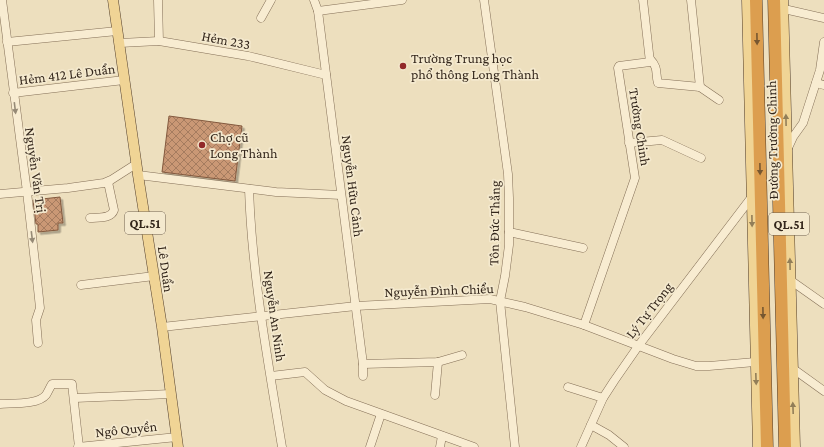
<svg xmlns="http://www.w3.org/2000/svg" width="824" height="447" font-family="'Crimson Pro',serif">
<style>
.building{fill:url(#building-cross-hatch);stroke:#83593e;filter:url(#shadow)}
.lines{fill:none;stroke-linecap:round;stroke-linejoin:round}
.minor-casing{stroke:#846f57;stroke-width:9}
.major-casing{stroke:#523e2c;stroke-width:11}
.highway-casing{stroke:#523e2c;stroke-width:13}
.minor{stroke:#f8ecd1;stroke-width:8}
.major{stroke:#f0d495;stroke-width:10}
.highway{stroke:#dc9e4f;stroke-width:12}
.oneway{fill:#775730}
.oneway2{fill:#968a76}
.oneway3{fill:#927e58}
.poi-dot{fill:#92292a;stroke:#f4e9ce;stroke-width:1.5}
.labels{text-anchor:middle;stroke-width:3.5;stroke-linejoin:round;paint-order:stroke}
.shield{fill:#f4e9ce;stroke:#6e6151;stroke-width:1}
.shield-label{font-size:13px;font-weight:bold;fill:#34271c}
.street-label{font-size:14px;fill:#34271c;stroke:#f4e9ce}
.poi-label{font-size:14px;fill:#34271c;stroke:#f4e9ce;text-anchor:start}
</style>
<defs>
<pattern id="building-cross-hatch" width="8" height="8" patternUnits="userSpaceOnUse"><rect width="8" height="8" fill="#ca9875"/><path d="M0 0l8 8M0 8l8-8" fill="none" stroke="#a57c5f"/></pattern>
<filter id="shadow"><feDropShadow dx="2.5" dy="2.5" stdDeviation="0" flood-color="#0004"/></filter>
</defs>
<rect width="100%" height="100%" fill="#eddfbe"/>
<g class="building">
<polygon points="169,116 242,126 235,181 162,172"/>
<polygon points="60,197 63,223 58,223 58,230 38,232 38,224 36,224 33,200"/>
</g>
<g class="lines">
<g class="minor-casing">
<g id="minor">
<polyline points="2,0 27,192 38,289 40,308 36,320 38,343"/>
<polyline points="158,0 159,41"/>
<polyline points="314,0 318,11 363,364 363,376"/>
<polyline points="484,0 508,174 509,198 509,245 505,276 500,301 515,447"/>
<polyline points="691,0 700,87"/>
<polyline points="784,9 824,18"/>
<polyline points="318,11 402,0"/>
<polyline points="261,18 271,0"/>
<polyline points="7,42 117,31"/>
<polyline points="120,43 159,41 248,56 326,75"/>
<path d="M650 59C659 68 655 73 658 83L700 87 719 100"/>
<polyline points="816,83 824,85"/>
<polyline points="13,93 124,80"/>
<polyline points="629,143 662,140 701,158"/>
<polyline points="787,150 793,137 803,123 820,70 824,42"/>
<polyline points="138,175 276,192 341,195"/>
<path d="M249 189C252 276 268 361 282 447"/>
<polyline points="0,194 68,188 104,183 111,180 136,164"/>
<path d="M90 218C99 217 111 219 114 210L108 182"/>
<polyline points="509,232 583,248"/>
<polyline points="790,280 824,304"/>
<polyline points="81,285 154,276"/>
<polyline points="584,325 635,178 618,68 619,66 650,62 643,0"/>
<polyline points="162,327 356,306 490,299 525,307 584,325 673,359 696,366 709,366 755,362"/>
<polyline points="363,364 438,362 462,355"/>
<polyline points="792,368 824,391"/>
<polyline points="271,376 305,372 325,390 346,401 474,447"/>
<polyline points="568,387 603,398"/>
<polyline points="435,395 438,362"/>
<polyline points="75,398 171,394"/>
<path d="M0 404C12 403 38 405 46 395 48 392 50 387 52 384H72L79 447"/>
<polyline points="591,425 609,435 624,447"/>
<polyline points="78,447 177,437"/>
<polyline points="370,447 381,414"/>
<polyline points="440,447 442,436"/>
<polyline points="581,447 603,398 614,381 639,345 751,198"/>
</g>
</g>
<g class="major-casing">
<g id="major">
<polyline points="113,0 138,175 162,327 178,447"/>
<polyline points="747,0 758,447"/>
<polyline points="783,0 795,447"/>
</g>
</g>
<g class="highway-casing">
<g id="highway">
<polyline points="756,0 767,447"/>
<polyline points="774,0 785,447"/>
</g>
</g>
<use href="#minor" class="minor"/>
<use href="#major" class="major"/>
<use href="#highway" class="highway"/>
</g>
<defs><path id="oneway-solid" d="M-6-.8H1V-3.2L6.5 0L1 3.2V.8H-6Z"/></defs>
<g class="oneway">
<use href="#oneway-solid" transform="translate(757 39) rotate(89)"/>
<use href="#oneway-solid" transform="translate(760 169) rotate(89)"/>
<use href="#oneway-solid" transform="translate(763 313) rotate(89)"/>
</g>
<g class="oneway2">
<use href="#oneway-solid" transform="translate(15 108) rotate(83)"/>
<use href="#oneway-solid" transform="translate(32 237) rotate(83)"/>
</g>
<g class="oneway3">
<use href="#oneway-solid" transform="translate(786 120) rotate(-91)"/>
<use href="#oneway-solid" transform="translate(752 221) rotate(89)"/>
<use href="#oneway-solid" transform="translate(790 264) rotate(-91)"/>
<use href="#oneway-solid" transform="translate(756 379) rotate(88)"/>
<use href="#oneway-solid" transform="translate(793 408) rotate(-92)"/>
</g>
<g class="poi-dot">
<circle cx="403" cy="66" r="4"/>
<circle cx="202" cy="145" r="4"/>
</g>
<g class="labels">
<g class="shield">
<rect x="125" y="212" width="40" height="22" rx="3"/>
<rect x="769" y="213" width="40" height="22" rx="3"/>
</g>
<g class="shield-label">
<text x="145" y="228">QL.51</text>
<text x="789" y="229">QL.51</text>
</g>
<g class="street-label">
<text transform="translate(226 40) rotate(11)" y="5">Hẻm 233</text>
<text transform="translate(67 74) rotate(-7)" y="5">Hẻm 412 Lê Duẩn</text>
<text transform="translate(640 127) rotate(81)" y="5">Trường Chinh</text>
<text transform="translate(772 140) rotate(-91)" y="5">Đường Trường Chinh</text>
<text transform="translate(36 170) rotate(82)" y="5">Nguyễn Văn Trị</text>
<text transform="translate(353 186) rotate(83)" y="5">Nguyễn Hữu Cảnh</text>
<text transform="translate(494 223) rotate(-89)" y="5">Tôn Đức Thắng</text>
<text transform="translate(166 269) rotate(82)" y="5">Lê Duẩn</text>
<text transform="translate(439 290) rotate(-2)" y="5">Nguyễn Đình Chiểu</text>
<text transform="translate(649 310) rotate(-52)" y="5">Lý Tự Trọng</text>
<text transform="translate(275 316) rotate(82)" y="5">Nguyễn An Ninh</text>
<text transform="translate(126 429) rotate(-6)" y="5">Ngô Quyền</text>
</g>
<g class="poi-label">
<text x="411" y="63">Trường Trung học<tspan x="411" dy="16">phổ thông Long Thành</tspan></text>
<text x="210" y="142">Chợ cũ<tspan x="210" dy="16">Long Thành</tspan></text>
</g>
</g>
</svg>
